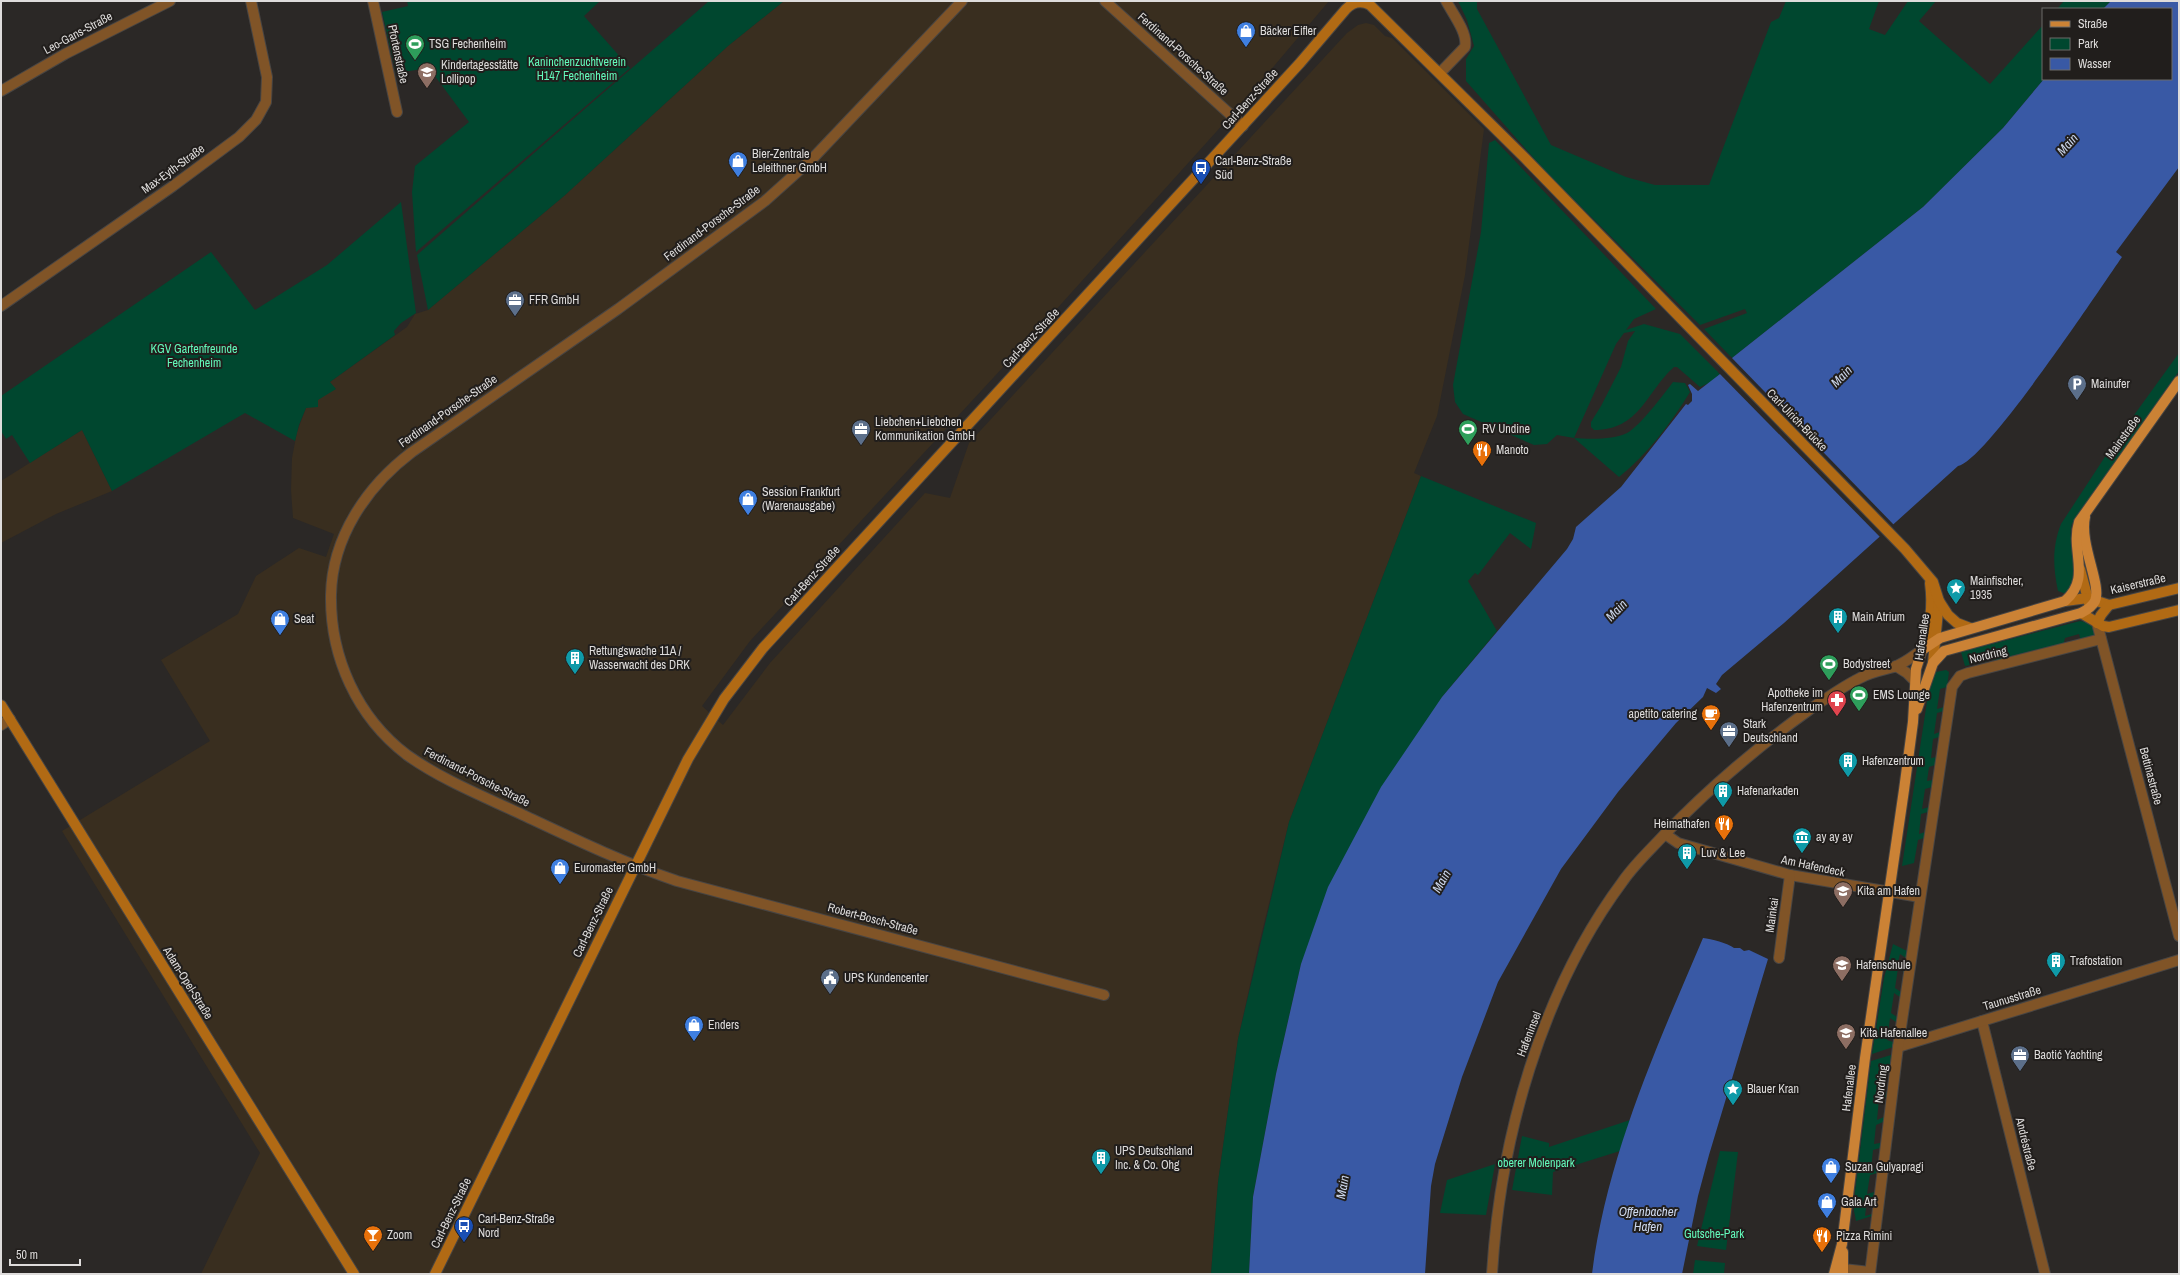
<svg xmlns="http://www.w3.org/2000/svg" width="2180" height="1275" font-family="'Archivo Narrow',sans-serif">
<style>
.industrial{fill:#392e1f}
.green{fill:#00472f}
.water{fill:#3959a5}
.pier{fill:#2b2826}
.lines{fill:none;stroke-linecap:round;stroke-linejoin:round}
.minor-casing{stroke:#484543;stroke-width:12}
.tertiary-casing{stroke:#484543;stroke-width:12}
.secondary-casing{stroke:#484543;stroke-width:12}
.primary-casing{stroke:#484543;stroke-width:12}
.minor{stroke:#805427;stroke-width:10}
.tertiary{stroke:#805427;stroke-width:10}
.secondary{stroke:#b16a14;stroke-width:10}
.primary{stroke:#cb8235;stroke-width:10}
.labels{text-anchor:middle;stroke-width:4;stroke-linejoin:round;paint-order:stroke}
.poi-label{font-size:12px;fill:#dedcdb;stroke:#211e1c;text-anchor:start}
.street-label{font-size:12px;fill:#dedcdb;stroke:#211e1c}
.park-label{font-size:12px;fill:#63fabb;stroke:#211e1c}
.water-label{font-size:13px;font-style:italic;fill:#ccd7ec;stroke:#211e1c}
</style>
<rect width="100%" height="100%" fill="#2b2826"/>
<g class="industrial">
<polygon points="784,1 1329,1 1253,91 1053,313 750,641 702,706 723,725 770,663 925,493 950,498 969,443 1347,33 1358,25 1366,23 1374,25 1385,36 1392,38 1484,129 1465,275 1437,416 1414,473 1421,476 1289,822 1259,944 1238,1039 1218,1182 1211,1274 201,1274 260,1153 62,831 210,741 161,660 238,614 256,576 299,548 326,557 334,534 293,518 291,490 292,458 297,432 306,408 318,400 330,382 407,327 415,314 428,310 564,196 728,46"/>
<polygon points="82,430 112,491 56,514 1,543 1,481"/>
</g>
<g class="green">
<polygon points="407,1 600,1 584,16 630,68 416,252 412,192 415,166 469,122 429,68 396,73 382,12 408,6"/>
<polygon points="709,1 784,1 728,46 564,196 428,310 417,255"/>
<polygon points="1458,1 1477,1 1477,9 1551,145 1626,177 1655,185 1709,185 1771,22 1779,18 1786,1 1879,1 1869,29 1885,35 1908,1 1936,1 1919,21 1990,84 2043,25 2044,79 2003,128 1923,207 1732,358 1704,329 1747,313 1745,309 1700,325 1545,171 1466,81 1466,59 1474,46 1467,20"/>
<polygon points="2064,1 2111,1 2103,9 2057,9"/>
<path d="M1495 140 1656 309 1634 319 1626 330 1644 324 1680 334 1720 374 1711 382 1700 387 1677 367H1674C1646 392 1640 430 1594 430L1591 427V422L1601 406 1621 367 1628 341 1635 331 1624 333 1616 344 1574 438C1588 439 1614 440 1627 433 1640 426 1663 395 1673 382L1685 383 1690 392C1671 423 1647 455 1619 477L1574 438 1557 435 1547 444 1534 445 1463 414 1455 402 1453 385 1481 232 1489 143Z"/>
<polygon points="401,202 416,313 401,323 394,331 395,335 330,382 336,389 318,400 318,407 306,408 299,425 295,441 245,413 112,491 82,430 30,463 12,435 6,439 1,431 1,396 211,252 255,310 327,265"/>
<path d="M2179 353V371L2072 524C2066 545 2084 580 2066 594L2058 591C2053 567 2052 547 2061 524L2116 440Z"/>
<polygon points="1421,476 1536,523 1531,549 1510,533 1478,575 1475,573 1468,581 1497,631 1442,697 1301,964 1276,1074 1253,1197 1249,1274 1211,1274 1218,1182 1238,1039 1289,822"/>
<path d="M2080 621C2091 623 2094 627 2098 637L2081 641 2079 634 2065 638 2063 646 2056 648 2055 645 2011 656 2012 659 1997 663 1996 659 1965 666 1961 652Z"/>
<polygon points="1946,670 1949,672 1947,687 1940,689 1937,709 1944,707 1944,711 1937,713 1934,734 1940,732 1939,737 1933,739 1931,758 1937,757 1935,765 1929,767 1927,781 1933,780 1932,787 1925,789 1922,809 1929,807 1928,812 1921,814 1919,834 1925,832 1924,838 1918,840 1914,863 1902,866 1928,695 1936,672"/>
<polygon points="1893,944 1907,951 1906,958 1900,954 1898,962 1905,966 1904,972 1898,968 1895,988 1901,992 1900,997 1894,993 1891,1013 1897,1017 1896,1022 1890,1018 1887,1040 1893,1042 1893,1047 1872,1054 1884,978"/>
<polygon points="1891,1055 1889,1072 1882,1075 1880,1094 1887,1092 1886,1097 1879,1099 1877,1120 1884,1117 1883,1122 1876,1125 1874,1144 1880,1143 1880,1148 1873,1150 1871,1170 1877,1167 1877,1173 1870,1175 1867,1194 1874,1192 1873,1198 1867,1200 1865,1216 1872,1214 1872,1216 1856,1221 1854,1211 1854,1200 1871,1061"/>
<polygon points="1630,1120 1620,1151 1553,1172 1552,1195 1512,1190 1522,1136 1549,1143 1549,1147"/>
<polygon points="1720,1151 1738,1152 1726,1250 1697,1246"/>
<polygon points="1495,1164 1486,1215 1440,1213 1447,1180"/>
<polygon points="1695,1260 1725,1263 1724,1274 1693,1274"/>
</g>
<g class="water">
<path d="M2111 1H2179V167L2116 252 2122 257C2099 290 1986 461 1958 466L1784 623 1722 675 1716 684 1721 689 1716 693 1707 688 1703 697 1676 723 1618 792 1561 869 1498 982 1462 1077 1435 1164 1431 1186 1425 1274H1249L1253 1197 1276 1074 1301 964 1328 887 1381 787 1442 697 1567 549 1573 539 1576 527 1621 487 1686 404 1688 405 1692 401V394L1688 385 1690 384 1698 391 1720 374 1732 358 1923 207 2003 128 2044 79H2171V9H2103Z"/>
<path d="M1703 938C1711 939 1728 943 1734 948H1740L1744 951 1749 950 1768 959 1709 1155 1698 1196 1682 1274H1592C1607 1156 1657 1046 1703 938Z"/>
</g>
<polygon class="pier" points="1730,356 1895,526 1881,538 1718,372"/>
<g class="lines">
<g class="minor-casing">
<g id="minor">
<polyline points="373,1 397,112"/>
<path d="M962 1 814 157 765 201 618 309 412 452C367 486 332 537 331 595 330 657 357 717 407 755 442 780 485 797 523 815 574 839 624 863 677 881L1104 995"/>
<polyline points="1105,1 1243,126"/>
<polyline points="1,91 65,54 170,1"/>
<polyline points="1,306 173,186 239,137 256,120 266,102 267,77 251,1"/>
<polyline points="2097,623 2179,936"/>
<polyline points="1896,666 1907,673 1914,680"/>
<polyline points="1,725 10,719"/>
<polyline points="1665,834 1678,843 1790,875 1920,897"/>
<polyline points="1779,958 1790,875"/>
<polyline points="1982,1021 2045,1274"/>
<polyline points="1898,1047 2179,960"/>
<polyline points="1843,1269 1870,1272"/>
<path d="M1492 1274C1500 1139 1541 991 1623 881 1634 865 1649 851 1663 836 1708 789 1756 748 1809 710 1825 699 1842 687 1860 678 1871 672 1883 670 1894 667 1905 663 1913 656 1922 650"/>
<polyline points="1870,1274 1898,1047 1952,687 1960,676 1968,673 2101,639"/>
</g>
</g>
<g class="tertiary-casing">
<path id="tertiary" d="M1440 73 1465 47C1468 33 1453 14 1446 1"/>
</g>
<g class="secondary-casing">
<g id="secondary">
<polyline points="2080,569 2089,603"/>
<polyline points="2065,601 2088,598 2109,605 2179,588"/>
<polyline points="2081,613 2103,626 2109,627 2179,610"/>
<polyline points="2097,623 2101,615 2109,605"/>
<path d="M1922 650C1930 629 1933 605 1930 583"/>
<polyline points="1933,663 1939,601"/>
<polyline points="1,705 354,1274"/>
<path d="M435 1274 688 759 724 699 763 648 1300 63 1346 9C1353 2 1361 0 1370 5L1525 158 1905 549 1933 582 1939 601 1948 615 1957 623 1970 628"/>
</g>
</g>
<g class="primary-casing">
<g id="primary">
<path d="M1917 709 1933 663 1944 651 2081 613C2087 610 2092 607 2095 601 2102 585 2079 544 2085 517"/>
<path d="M1834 1274 1842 1244 1865 1058 1904 790 1913 722 1916 669 1922 650 1940 638 2065 601C2092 578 2070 551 2079 522L2179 381"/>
<polyline points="1843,1274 1843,1252"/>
</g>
</g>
<use href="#minor" class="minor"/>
<use href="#tertiary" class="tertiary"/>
<use href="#secondary" class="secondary"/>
<use href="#primary" class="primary"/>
</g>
<defs>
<g id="shop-pin" transform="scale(1)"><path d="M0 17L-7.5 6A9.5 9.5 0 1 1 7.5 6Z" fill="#3f7fe0" stroke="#211e1c"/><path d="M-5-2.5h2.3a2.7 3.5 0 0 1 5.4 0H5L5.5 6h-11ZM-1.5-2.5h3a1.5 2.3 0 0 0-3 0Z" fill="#fff"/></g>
<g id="stadium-pin" transform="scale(1)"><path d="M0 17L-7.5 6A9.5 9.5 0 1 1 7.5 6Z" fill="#2e9e5b" stroke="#211e1c"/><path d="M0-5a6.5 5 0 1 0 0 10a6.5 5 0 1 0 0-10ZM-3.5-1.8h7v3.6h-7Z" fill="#fff"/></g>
<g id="school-pin" transform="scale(1)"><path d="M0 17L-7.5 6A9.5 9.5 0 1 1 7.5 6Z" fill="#8d6e63" stroke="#211e1c"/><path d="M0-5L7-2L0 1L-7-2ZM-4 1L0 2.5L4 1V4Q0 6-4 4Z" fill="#fff"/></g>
<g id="bus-pin" transform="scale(1)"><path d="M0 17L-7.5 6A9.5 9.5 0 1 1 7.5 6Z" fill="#1a4fb4" stroke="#211e1c"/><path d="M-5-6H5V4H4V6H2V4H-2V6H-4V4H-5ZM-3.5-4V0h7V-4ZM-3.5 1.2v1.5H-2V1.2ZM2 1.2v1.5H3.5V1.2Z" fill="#fff"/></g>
<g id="office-pin" transform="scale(1)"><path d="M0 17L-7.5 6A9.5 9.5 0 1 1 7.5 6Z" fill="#5c6f8a" stroke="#211e1c"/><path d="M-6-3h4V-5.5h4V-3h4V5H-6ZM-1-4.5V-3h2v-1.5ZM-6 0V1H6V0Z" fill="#fff"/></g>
<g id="parking-pin" transform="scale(1)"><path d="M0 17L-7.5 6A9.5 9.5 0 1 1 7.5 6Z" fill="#5c6f8a" stroke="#211e1c"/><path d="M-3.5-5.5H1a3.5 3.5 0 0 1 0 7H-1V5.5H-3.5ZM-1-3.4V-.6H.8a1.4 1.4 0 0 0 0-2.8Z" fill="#fff"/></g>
<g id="restaurant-pin" transform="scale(1)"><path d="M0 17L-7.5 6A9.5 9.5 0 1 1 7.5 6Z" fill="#e8710a" stroke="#211e1c"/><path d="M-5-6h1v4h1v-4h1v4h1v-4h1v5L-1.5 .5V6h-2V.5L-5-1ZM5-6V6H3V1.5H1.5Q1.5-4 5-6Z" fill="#fff"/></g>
<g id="sight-pin" transform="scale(1)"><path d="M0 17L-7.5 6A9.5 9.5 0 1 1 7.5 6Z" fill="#0f9aa8" stroke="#211e1c"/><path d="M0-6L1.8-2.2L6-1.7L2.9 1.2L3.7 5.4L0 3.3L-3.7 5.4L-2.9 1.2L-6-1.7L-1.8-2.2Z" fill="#fff"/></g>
<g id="building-pin" transform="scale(1)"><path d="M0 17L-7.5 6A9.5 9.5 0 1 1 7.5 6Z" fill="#0f9aa8" stroke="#211e1c"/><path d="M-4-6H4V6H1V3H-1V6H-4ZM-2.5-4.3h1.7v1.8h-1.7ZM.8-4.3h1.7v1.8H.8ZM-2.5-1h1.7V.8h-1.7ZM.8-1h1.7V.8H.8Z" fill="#fff"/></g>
<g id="pharmacy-pin" transform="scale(1)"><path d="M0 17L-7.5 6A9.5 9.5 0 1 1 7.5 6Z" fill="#e0444e" stroke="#211e1c"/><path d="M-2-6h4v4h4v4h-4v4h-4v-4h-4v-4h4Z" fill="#fff"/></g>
<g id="cafe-pin" transform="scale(1)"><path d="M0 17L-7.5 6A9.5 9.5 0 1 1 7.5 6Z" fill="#e8710a" stroke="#211e1c"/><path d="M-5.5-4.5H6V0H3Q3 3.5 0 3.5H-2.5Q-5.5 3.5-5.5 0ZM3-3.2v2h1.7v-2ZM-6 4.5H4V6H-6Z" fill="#fff"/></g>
<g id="museum-pin" transform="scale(1)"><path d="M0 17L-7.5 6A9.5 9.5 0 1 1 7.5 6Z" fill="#0f9aa8" stroke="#211e1c"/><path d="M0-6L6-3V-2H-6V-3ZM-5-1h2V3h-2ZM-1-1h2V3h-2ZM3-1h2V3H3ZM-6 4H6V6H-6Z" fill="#fff"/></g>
<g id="civic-pin" transform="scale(1)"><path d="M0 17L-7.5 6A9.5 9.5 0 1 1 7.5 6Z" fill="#5c6f8a" stroke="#211e1c"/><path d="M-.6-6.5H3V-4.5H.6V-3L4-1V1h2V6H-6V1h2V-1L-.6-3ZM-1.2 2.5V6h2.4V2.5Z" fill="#fff"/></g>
<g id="bar-pin" transform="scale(1)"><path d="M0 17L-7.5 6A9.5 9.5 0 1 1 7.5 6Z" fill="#e8710a" stroke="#211e1c"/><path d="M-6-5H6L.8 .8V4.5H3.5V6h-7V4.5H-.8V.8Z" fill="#fff"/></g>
</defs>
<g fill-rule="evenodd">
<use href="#shop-pin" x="1246" y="31"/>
<use href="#stadium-pin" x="415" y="44"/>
<use href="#school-pin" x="427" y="72"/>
<use href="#shop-pin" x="738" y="161"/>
<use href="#bus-pin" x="1201" y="168"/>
<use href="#office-pin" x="515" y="300"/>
<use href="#parking-pin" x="2077" y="384"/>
<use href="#office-pin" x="861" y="429"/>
<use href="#stadium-pin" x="1468" y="429"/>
<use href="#restaurant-pin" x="1482" y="450"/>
<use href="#shop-pin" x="748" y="499"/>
<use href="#sight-pin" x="1956" y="588"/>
<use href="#building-pin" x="1838" y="617"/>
<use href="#shop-pin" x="280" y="619"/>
<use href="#building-pin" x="575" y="658"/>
<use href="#stadium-pin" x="1829" y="664"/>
<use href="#stadium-pin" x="1859" y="695"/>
<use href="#pharmacy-pin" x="1837" y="700"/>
<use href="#cafe-pin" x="1711" y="714"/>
<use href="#office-pin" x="1729" y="731"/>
<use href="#building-pin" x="1848" y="761"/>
<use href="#building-pin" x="1723" y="791"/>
<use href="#restaurant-pin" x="1724" y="824"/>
<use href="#museum-pin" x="1802" y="837"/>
<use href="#building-pin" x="1687" y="853"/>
<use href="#shop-pin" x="560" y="868"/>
<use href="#school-pin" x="1843" y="891"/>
<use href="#building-pin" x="2056" y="961"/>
<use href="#school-pin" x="1842" y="965"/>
<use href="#civic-pin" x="830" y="978"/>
<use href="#shop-pin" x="694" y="1025"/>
<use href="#school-pin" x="1846" y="1033"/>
<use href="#office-pin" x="2020" y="1055"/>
<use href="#sight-pin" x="1733" y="1089"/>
<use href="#building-pin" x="1101" y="1158"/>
<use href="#shop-pin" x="1831" y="1167"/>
<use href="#shop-pin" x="1827" y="1202"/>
<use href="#bus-pin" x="464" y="1226"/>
<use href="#bar-pin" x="373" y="1235"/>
<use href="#restaurant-pin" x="1822" y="1236"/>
</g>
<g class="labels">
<g class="poi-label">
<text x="1260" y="35">Bäcker Eifler</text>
<text x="429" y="48">TSG Fechenheim</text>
<text x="441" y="69">Kindertagesstätte<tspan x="441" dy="14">Lollipop</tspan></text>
<text x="752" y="158">Bier-Zentrale<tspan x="752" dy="14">Leleithner GmbH</tspan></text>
<text x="1215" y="165">Carl-Benz-Straße<tspan x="1215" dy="14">Süd</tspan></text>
<text x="529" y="304">FFR GmbH</text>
<text x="2091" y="388">Mainufer</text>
<text x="875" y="426">Liebchen+Liebchen<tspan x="875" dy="14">Kommunikation GmbH</tspan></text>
<text x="1482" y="433">RV Undine</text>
<text x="1496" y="454">Manoto</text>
<text x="762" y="496">Session Frankfurt<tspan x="762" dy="14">(Warenausgabe)</tspan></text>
<text x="1970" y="585">Mainfischer,<tspan x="1970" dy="14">1935</tspan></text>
<text x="1852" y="621">Main Atrium</text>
<text x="294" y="623">Seat</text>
<text x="589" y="655">Rettungswache 11A /<tspan x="589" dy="14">Wasserwacht des DRK</tspan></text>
<text x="1843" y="668">Bodystreet</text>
<text x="1823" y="697" text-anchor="end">Apotheke im<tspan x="1823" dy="14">Hafenzentrum</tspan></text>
<text x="1873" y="699">EMS Lounge</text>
<text x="1697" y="718" text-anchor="end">apetito catering</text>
<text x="1743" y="728">Stark<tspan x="1743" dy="14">Deutschland</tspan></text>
<text x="1862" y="765">Hafenzentrum</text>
<text x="1737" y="795">Hafenarkaden</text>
<text x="1710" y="828" text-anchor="end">Heimathafen</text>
<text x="1816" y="841">ay ay ay</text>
<text x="1701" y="857">Luv &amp; Lee</text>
<text x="574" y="872">Euromaster GmbH</text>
<text x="1857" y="895">Kita am Hafen</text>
<text x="2070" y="965">Trafostation</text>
<text x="1856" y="969">Hafenschule</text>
<text x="844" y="982">UPS Kundencenter</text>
<text x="708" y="1029">Enders</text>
<text x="1860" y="1037">Kita Hafenallee</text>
<text x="2034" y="1059">Baotić Yachting</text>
<text x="1747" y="1093">Blauer Kran</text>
<text x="1115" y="1155">UPS Deutschland<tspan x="1115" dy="14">Inc. &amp; Co. Ohg</tspan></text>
<text x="1845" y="1171">Suzan Gulyapragi</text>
<text x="1841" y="1206">Gala Art</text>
<text x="478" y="1223">Carl-Benz-Straße<tspan x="478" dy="14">Nord</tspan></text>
<text x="387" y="1239">Zoom</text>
<text x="1836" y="1240">Pizza Rimini</text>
</g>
<g class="street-label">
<text transform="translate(78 33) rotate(-28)" y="4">Leo-Gans-Straße</text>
<text transform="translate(398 54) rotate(78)" y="4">Pfortenstraße</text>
<text transform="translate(1183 54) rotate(42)" y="4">Ferdinand-Porsche-Straße</text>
<text transform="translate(1250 99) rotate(-48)" y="4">Carl-Benz-Straße</text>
<text transform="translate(173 169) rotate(-36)" y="4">Max-Eyth-Straße</text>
<text transform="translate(712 223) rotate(-37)" y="4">Ferdinand-Porsche-Straße</text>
<text transform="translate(1031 338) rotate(-47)" y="4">Carl-Benz-Straße</text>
<text transform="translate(448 411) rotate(-35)" y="4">Ferdinand-Porsche-Straße</text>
<text transform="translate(1797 420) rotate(46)" y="4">Carl-Ulrich-Brücke</text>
<text transform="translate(2123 437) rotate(-54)" y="4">Mainstraße</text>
<text transform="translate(812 576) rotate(-48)" y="4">Carl-Benz-Straße</text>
<text transform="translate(2138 584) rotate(-13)" y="4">Kaiserstraße</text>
<text transform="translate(1922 637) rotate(-82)" y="4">Hafenallee</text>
<text transform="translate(1988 655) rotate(-14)" y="4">Nordring</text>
<text transform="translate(2151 776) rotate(75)" y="4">Bettinastraße</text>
<text transform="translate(477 777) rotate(27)" y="4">Ferdinand-Porsche-Straße</text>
<text transform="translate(1813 866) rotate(12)" y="4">Am Hafendeck</text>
<text transform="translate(1772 915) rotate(-82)" y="4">Mainkai</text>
<text transform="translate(873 919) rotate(15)" y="4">Robert-Bosch-Straße</text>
<text transform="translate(593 922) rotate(-64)" y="4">Carl-Benz-Straße</text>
<text transform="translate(188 983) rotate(58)" y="4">Adam-Opel-Straße</text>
<text transform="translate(2012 998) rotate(-17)" y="4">Taunusstraße</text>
<text transform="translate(1529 1034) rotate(-69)" y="4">Hafeninsel</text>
<text transform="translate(1881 1084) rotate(-83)" y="4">Nordring</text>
<text transform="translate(1849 1088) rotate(-83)" y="4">Hafenallee</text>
<text transform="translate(2026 1144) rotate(76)" y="4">Andréstraße</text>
<text transform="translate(451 1213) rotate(-64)" y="4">Carl-Benz-Straße</text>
</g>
<g class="park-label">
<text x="577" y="66">Kaninchenzuchtverein<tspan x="577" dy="14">H147 Fechenheim</tspan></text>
<text x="194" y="353">KGV Gartenfreunde<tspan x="194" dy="14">Fechenheim</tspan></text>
<text x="1536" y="1167">oberer Molenpark</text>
<text x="1714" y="1238">Gutsche-Park</text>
</g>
<g class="water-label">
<text transform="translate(2067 144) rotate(-48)" y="5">Main</text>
<text transform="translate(1841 376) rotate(-45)" y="5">Main</text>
<text transform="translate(1616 610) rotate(-46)" y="5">Main</text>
<text transform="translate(1441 881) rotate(-60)" y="5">Main</text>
<text transform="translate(1342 1187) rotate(-80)" y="5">Main</text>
<text x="1648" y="1216">Offenbacher<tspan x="1648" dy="15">Hafen</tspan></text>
</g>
</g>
<rect width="2180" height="1275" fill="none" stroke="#dedcdb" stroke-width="4"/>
<rect x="2042" y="8" width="130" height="72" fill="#211e1c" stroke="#6d6a68"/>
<rect x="2050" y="21" width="20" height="6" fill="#cb8235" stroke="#6d6a68"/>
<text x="2078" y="28" font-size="12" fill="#dedcdb">Straße</text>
<rect x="2050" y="38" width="20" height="12" fill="#00472f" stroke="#6d6a68"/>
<text x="2078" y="48" font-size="12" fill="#dedcdb">Park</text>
<rect x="2050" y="58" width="20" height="12" fill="#3959a5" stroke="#6d6a68"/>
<text x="2078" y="68" font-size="12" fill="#dedcdb">Wasser</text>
<path d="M10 1259v6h70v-6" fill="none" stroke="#dedcdb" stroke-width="2"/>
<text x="16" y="1259" font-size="12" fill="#dedcdb" stroke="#211e1c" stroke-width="3" paint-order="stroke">50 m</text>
</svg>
